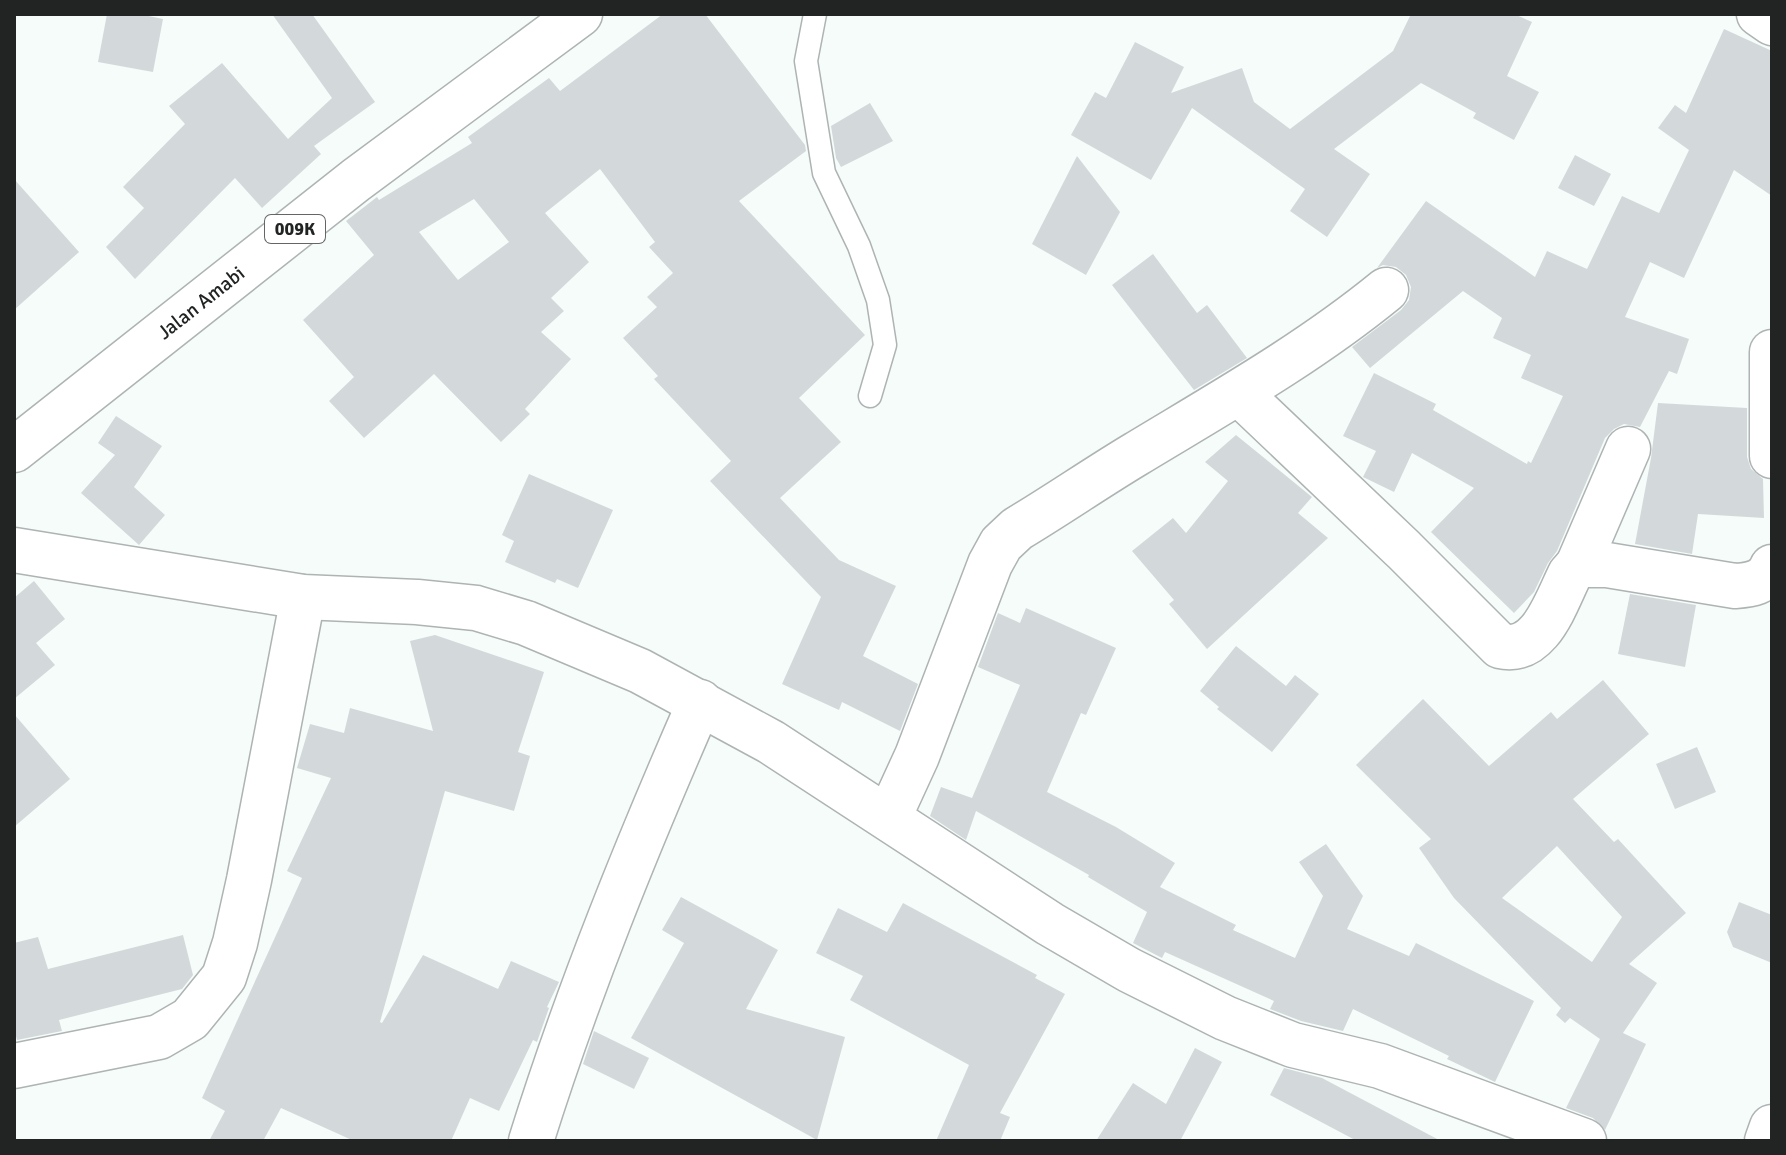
<svg xmlns="http://www.w3.org/2000/svg" width="1786" height="1155" font-family="Signika,sans-serif">
<style>
.building{fill:#d3d9db;fill-rule:evenodd}
.lines{fill:none;stroke-linecap:round;stroke-linejoin:round}
.lane-casing{stroke:#aeb4b3;stroke-width:25}
.street-casing{stroke:#aeb4b3;stroke-width:47}
.primary-casing{stroke:#aeb4b3;stroke-width:47}
.lane{stroke:#fff;stroke-width:22}
.street{stroke:#fff;stroke-width:44}
.primary{stroke:#fff;stroke-width:44}
.labels{text-anchor:middle;stroke-width:7;stroke-linejoin:round;paint-order:stroke}
.shield{fill:#fff;stroke:#646666;stroke-width:2}
.shield-label{font-size:18px;font-weight:bold;fill:#222424}
.street-label{font-size:20px;fill:#222424;stroke:#fff}
</style>
<rect width="100%" height="100%" fill="#f5fcfa"/>
<g class="building">
<polygon points="107,14 139,14 163,19 153,72 98,62"/>
<polygon points="272,14 312,14 375,102 314,146 321,154 262,208 235,178 135,279 106,247 144,208 123,187 185,124 169,106 222,63 288,139 332,98"/>
<path d="M663 14H705L805 145 806 151 739 201 865 335 799 398 841 442 780 498 839 560 896 586 863 656 918 684 900 731 842 702 839 710 782 684 821 597 710 481 731 461 654 379 658 376 623 338 657 307 647 297 673 273 649 247 655 242 600 169 545 213 589 262 551 298 564 311 541 332 571 359 525 409 530 414 501 442 434 374 364 438 329 401 354 377 303 320 374 255 346 221 377 197 379 200 472 143 468 137 549 78 560 91ZM474 199 509 242 458 280 419 232Z"/>
<polygon points="1411,14 1514,14 1532,22 1507,76 1539,92 1514,140 1473,118 1476,113 1421,83 1334,149 1370,174 1327,237 1290,211 1305,189 1192,108 1151,180 1071,135 1095,92 1106,98 1135,42 1184,67 1171,93 1242,68 1254,102 1290,129 1393,51"/>
<polygon points="1724,29 1772,51 1772,196 1734,170 1684,278 1650,262 1625,317 1689,339 1677,374 1669,371 1640,427 1624,424 1614,429 1605,438 1557,551 1548,563 1534,592 1514,613 1431,532 1474,488 1412,453 1394,492 1363,477 1376,451 1343,436 1374,373 1436,404 1433,410 1527,464 1528,461 1531,463 1563,396 1521,378 1531,355 1493,338 1502,318 1463,291 1370,368 1352,347 1401,310 1409,300 1411,287 1406,275 1396,267 1383,265 1377,268 1426,201 1535,277 1547,251 1587,269 1622,196 1659,213 1689,150 1658,128 1675,105 1686,113"/>
<polygon points="870,103 893,141 841,167 836,158 831,126"/>
<polygon points="1575,155 1611,174 1594,206 1558,188"/>
<polygon points="1077,156 1120,212 1086,275 1032,244"/>
<polygon points="14,179 79,252 14,310"/>
<polygon points="1153,254 1197,313 1207,305 1247,358 1194,390 1112,285"/>
<polygon points="1658,403 1747,408 1747,457 1751,469 1763,479 1764,518 1698,514 1692,554 1635,544 1651,458"/>
<polygon points="116,416 162,446 134,487 165,515 139,545 81,493 115,455 98,443"/>
<polygon points="1236,435 1312,497 1298,513 1328,538 1207,649 1169,604 1174,600 1132,551 1173,518 1186,533 1228,481 1205,462"/>
<polygon points="529,474 613,510 578,588 557,579 555,583 505,562 514,541 502,535"/>
<polygon points="34,581 65,619 36,643 55,665 14,699 14,598"/>
<polygon points="1630,594 1696,605 1685,667 1618,654"/>
<polygon points="1026,608 1116,648 1086,715 1081,713 1047,792 1116,827 1175,863 1160,887 1236,925 1233,930 1295,958 1323,896 1299,862 1326,844 1363,896 1347,929 1409,956 1416,943 1534,1001 1495,1082 1447,1059 1449,1056 1353,1009 1343,1031 1301,1021 1270,1009 1274,1001 1165,952 1162,958 1133,943 1147,912 1088,877 1089,875 976,811 966,840 930,816 941,787 972,798 1020,685 978,667 998,613 1020,623"/>
<polygon points="435,635 544,672 518,752 530,756 514,811 445,791 380,1022 382,1023 423,955 498,989 511,961 559,982 547,1007 549,1008 537,1042 533,1040 499,1111 470,1098 451,1141 354,1141 281,1108 263,1141 209,1141 225,1111 202,1098 302,878 287,871 331,778 297,768 310,724 344,733 350,708 433,731 410,641"/>
<polygon points="1236,646 1286,686 1295,675 1319,694 1272,752 1217,709 1219,707 1200,691"/>
<path d="M1603 680 1649 734 1573 799 1614 842 1618 839 1686 913 1629 964 1657 983 1623 1033 1646 1044 1605 1130 1593 1118 1566 1108 1600 1039 1570 1018 1565 1023 1556 1015 1561 1008 1454 898 1419 848 1431 839 1356 765 1423 699 1489 766 1551 712 1557 719ZM1557 846 1622 917 1592 962 1502 898Z"/>
<polygon points="14,714 70,779 14,827"/>
<polygon points="1697,747 1716,792 1675,809 1656,764"/>
<polygon points="681,897 778,950 746,1009 845,1037 817,1140 631,1038 684,943 662,930"/>
<polygon points="1739,902 1772,915 1772,963 1733,947 1727,932"/>
<polygon points="903,903 1037,975 1035,978 1065,994 1000,1113 1010,1117 1000,1141 936,1141 969,1065 850,1000 863,976 816,953 838,908 887,932"/>
<polygon points="183,935 193,975 182,989 59,1020 62,1031 17,1040 14,1028 14,943 38,937 48,969"/>
<polygon points="594,1031 649,1058 634,1089 583,1064"/>
<polygon points="1195,1048 1222,1062 1180,1141 1096,1141 1133,1083 1166,1104"/>
<polygon points="1284,1068 1322,1078 1441,1141 1357,1141 1270,1095"/>
</g>
<g class="lines">
<g class="lane-casing">
<polyline id="lane" points="815,14 806,61 824,173 859,246 878,300 885,345 870,396"/>
</g>
<g class="street-casing">
<g id="street">
<polyline points="1759,14 1772,23"/>
<polyline points="1772,352 1772,456"/>
<path d="M1239 393 1404 550 1500 646C1540 655 1555 604 1570 574L1578 565H1607L1735 586C1750 585 1766 583 1772 567"/>
<polyline points="14,550 303,597 417,602 476,608 526,623 640,671 771,742 1050,924 1129,970 1225,1018 1293,1045 1380,1066 1584,1141"/>
<polyline points="1578,565 1628,449"/>
<path d="M889 817 917 756 990 564 1001 544 1017 529C1057 505 1096 478 1136 454 1222 402 1309 353 1386 290"/>
<polyline points="14,1066 159,1037 190,1019 224,977 235,943 249,880 303,597"/>
<path d="M531 1141C578 991 637 846 700 702"/>
<polyline points="1767,1141 1772,1127"/>
</g>
</g>
<g class="primary-casing">
<g id="primary">
<path id="s1" d="M14 450 356 180 580 14"/>
</g>
</g>
<use href="#lane" class="lane"/>
<use href="#street" class="street"/>
<use href="#primary" class="primary"/>
</g>
<g class="labels">
<rect class="shield" x="265" y="215" width="60" height="28" rx="6"/>
<g class="shield-label">
<text x="295" y="235">009K</text>
</g>
<g class="street-label">
<text dy="7" stroke="none"><textPath href="#s1" startOffset="238">Jalan Amabi</textPath></text>
</g>
</g>
<rect width="1786" height="1155" fill="none" stroke="#222424" stroke-width="32"/>
</svg>
